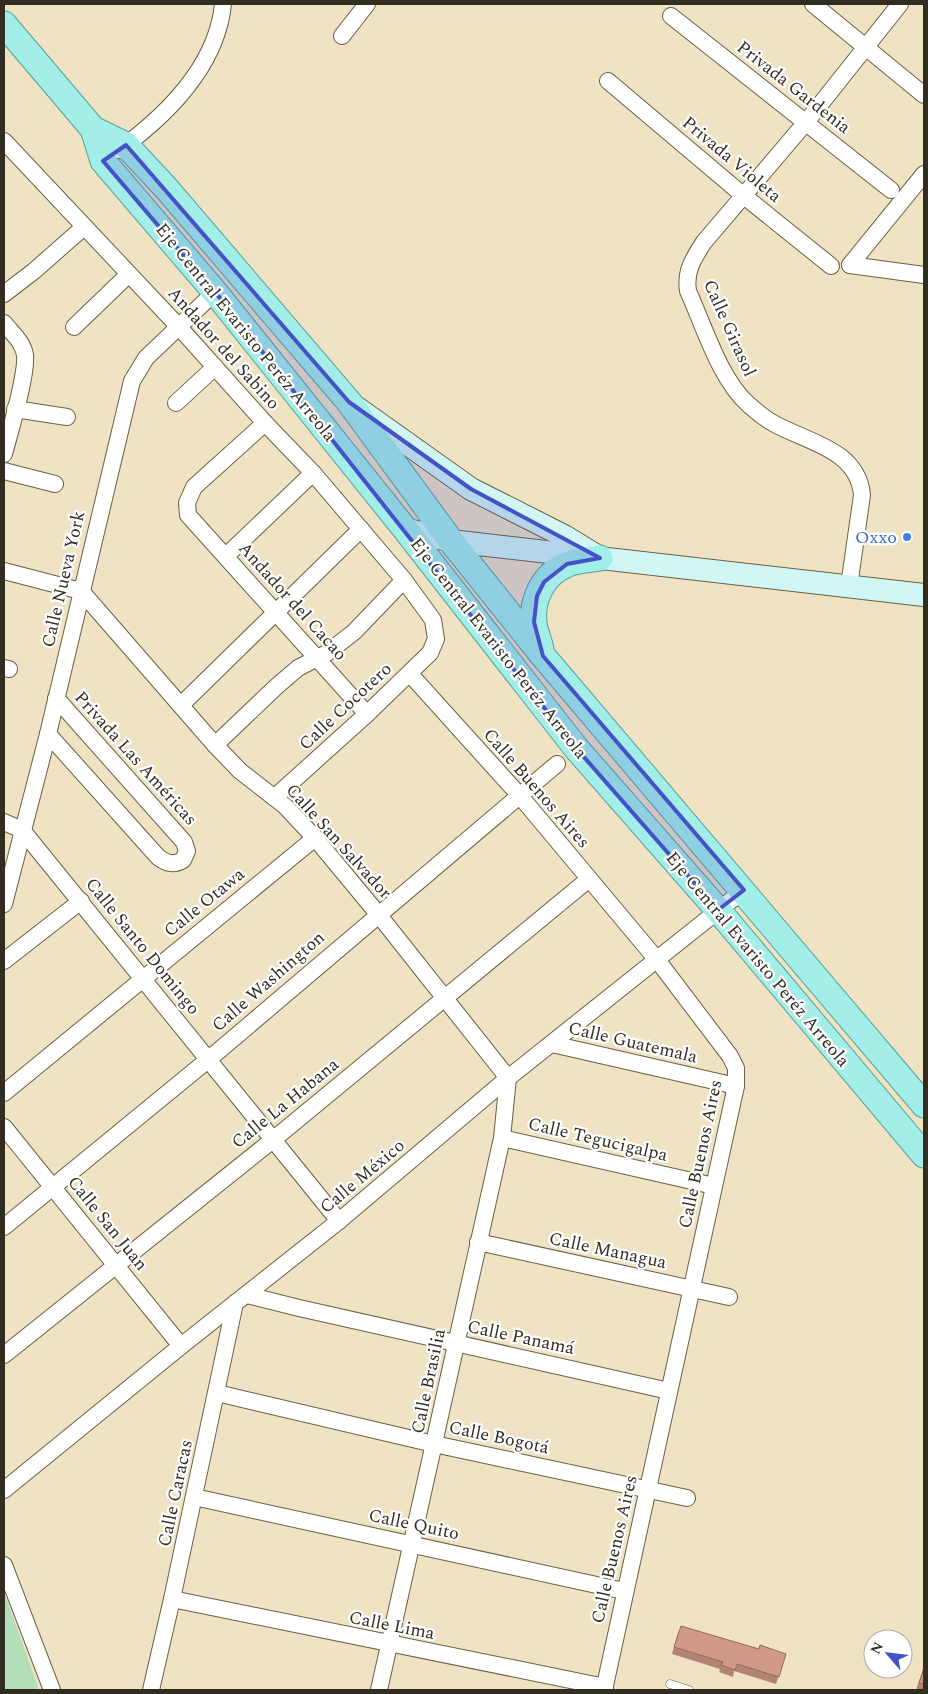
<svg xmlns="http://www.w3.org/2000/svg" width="928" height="1694" font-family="Spectral,serif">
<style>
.green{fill:#b2dfba}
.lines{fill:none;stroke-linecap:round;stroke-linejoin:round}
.lane-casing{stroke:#6a6043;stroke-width:9}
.street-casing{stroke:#6a6043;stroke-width:18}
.secondary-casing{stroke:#6a6043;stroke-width:24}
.primary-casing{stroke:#54a39a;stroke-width:27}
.lane{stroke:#fff;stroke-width:8}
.street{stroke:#fff;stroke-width:16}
.secondary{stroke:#d1f7f4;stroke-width:22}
.primary{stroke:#a3eee9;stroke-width:25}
.wall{fill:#b38474}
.building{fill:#d09a87;stroke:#926c5e}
.marked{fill:#4551c6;fill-opacity:0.2;stroke:#4551c6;stroke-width:4;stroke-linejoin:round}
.shop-dot{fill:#3f7fe0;stroke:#fff;stroke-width:2}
.labels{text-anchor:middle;stroke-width:4.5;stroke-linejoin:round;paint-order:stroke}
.street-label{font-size:18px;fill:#322d21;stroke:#fff}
.shop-label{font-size:18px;fill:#366cbe;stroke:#fff;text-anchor:end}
</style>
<rect width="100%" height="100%" fill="#efe3c3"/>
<polygon class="green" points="4,1592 39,1690 4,1690"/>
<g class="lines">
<g class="lane-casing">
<polyline id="lane" points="670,1684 689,1690"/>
</g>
<g class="street-casing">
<g id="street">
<polyline points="813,4 924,95"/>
<polyline points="671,16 891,190"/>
<polyline points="342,36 367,4"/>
<polyline points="608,81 744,196 831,266"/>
<polyline points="4,141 179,327 265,423 313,473 404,580 433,620 436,639 430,653 367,714 275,797"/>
<path d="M119 150C167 115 217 65 223 4"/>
<polyline points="850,265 924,174"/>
<polyline points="850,265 924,275"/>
<polyline points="4,294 34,271 84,227"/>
<path d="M4 323C12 333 23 342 25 355 27 376 10 431 4 454"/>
<polyline points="74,327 129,274"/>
<polyline points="176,403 215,367"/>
<polyline points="15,409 67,417"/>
<polyline points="265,423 194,487 187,503 188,515 367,714"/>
<polyline points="4,471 55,484"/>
<polyline points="226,556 313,473"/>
<polyline points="4,571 81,591 215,745 240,771 285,806 315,838 378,914 508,1078 502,1138 379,1690"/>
<path d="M849 586 862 495C858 449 806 442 773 423 764 418 756 411 749 405 720 380 704 326 688 291 685 271 693 259 704 242L807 121 900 4"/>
<polyline points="4,668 9,669"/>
<polyline points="410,674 520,796 658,961 730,1056 736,1068 736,1086 604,1690"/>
<polyline points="181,705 361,529"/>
<path d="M48 734 158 857C166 863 173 866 183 860L187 851 184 842 56 698"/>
<polyline points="215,745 277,686 298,668 327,653 354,632 404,580"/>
<polyline points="4,822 22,830 339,1221"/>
<polyline points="4,904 48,734 132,381 146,358 215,292"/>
<polyline points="4,961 81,901"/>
<polyline points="552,1044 736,1086"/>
<polyline points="4,1093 315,838"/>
<polyline points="4,1127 181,1346"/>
<polyline points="502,1138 714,1186"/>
<polyline points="4,1227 209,1059 557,764"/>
<polyline points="478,1242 729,1297"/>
<polyline points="247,1295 299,1308 669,1391"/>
<polyline points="4,1355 274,1139 589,879"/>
<polyline points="217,1393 434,1444 687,1498"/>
<polyline points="4,1490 181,1346 339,1221 508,1078 744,890"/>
<polyline points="194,1497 624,1591"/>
<polyline points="4,1565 52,1690"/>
<polyline points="172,1599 605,1687"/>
<polyline points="151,1690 172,1599 235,1303"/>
</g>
</g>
<g class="secondary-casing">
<g id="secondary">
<polyline points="357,408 471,489 564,536 595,555"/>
<polyline points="405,529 451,541 924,595"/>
</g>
</g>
<g class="primary-casing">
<g id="primary">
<polyline points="4,24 93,129 126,145 166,188 349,402 451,541 543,656 924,1105"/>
<polyline points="93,129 103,161 215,292 405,529 576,748 718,910 924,1155"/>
<path d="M541 649C539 640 535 631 534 623 531 599 544 574 566 565 576 560 589 560 600 558"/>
</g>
</g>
<use href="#lane" class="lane"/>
<use href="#street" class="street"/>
<use href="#secondary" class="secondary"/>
<use href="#primary" class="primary"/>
</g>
<g class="wall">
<polygon points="678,1633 759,1649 786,1654 776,1684 734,1671 733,1677 719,1672 720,1669 672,1654"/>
<polygon points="924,1666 924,1690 916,1690"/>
</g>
<g class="building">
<polygon points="681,1626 759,1649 760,1645 786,1654 779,1677 737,1664 735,1670 721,1665 723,1662 674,1647"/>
<polygon points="924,1668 924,1684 919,1683"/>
</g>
<path class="marked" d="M126 145 349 402 471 489 600 558 567 564 544 582 537 596 534 622 543 656 744 890 718 910 576 748 215 292 103 161Z"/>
<circle class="shop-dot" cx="907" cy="537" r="5"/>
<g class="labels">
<g class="street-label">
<text transform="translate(794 87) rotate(38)" y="6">Privada Gardenia</text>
<text transform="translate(732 159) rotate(40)" y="6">Privada Violeta</text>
<text transform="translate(730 328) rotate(66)" y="6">Calle Girasol</text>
<text transform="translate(246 332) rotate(51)" y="6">Eje Central Evaristo Peréz Arreola</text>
<text transform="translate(224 348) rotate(48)" y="6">Andador del Sabino</text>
<text transform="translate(63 579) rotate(-77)" y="6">Calle Nueva York</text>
<text transform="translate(293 601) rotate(48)" y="6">Andador del Cacao</text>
<text transform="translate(499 648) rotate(52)" y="6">Eje Central Evaristo Peréz Arreola</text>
<text transform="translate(345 706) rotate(-43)" y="6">Calle Cocotero</text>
<text transform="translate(136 758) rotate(48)" y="6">Privada Las Américas</text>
<text transform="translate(537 788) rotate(49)" y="6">Calle Buenos Aires</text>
<text transform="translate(339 841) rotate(48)" y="6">Calle San Salvador</text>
<text transform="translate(204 902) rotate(-39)" y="6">Calle Otawa</text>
<text transform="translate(143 946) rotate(51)" y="6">Calle Santo Domingo</text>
<text transform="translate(758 959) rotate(50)" y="6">Eje Central Evaristo Peréz Arreola</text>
<text transform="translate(268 981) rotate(-41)" y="6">Calle Washington</text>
<text transform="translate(633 1042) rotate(13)" y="6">Calle Guatemala</text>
<text transform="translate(285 1103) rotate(-39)" y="6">Calle La Habana</text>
<text transform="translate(598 1139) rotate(13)" y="6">Calle Tegucigalpa</text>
<text transform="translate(700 1154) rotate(-78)" y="6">Calle Buenos Aires</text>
<text transform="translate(362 1176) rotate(-40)" y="6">Calle México</text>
<text transform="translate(108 1223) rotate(51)" y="6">Calle San Juan</text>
<text transform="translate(608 1250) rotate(12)" y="6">Calle Managua</text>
<text transform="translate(521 1337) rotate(12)" y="6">Calle Panamá</text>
<text transform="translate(428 1381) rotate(-78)" y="6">Calle Brasilia</text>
<text transform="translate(499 1437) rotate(12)" y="6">Calle Bogotá</text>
<text transform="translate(175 1493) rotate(-78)" y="6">Calle Caracas</text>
<text transform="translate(414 1524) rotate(12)" y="6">Calle Quito</text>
<text transform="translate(614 1549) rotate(-77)" y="6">Calle Buenos Aires</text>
<text transform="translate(392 1625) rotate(11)" y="6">Calle Lima</text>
</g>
<g class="shop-label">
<text x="897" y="543">Oxxo</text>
</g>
</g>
<rect width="928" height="1694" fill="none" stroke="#322d21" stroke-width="10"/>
<g transform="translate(888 1654) rotate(298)"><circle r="24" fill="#ffffff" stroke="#adaba6"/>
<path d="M0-4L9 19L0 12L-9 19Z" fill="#4551c6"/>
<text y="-8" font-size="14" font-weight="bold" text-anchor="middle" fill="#322d21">N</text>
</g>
</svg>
